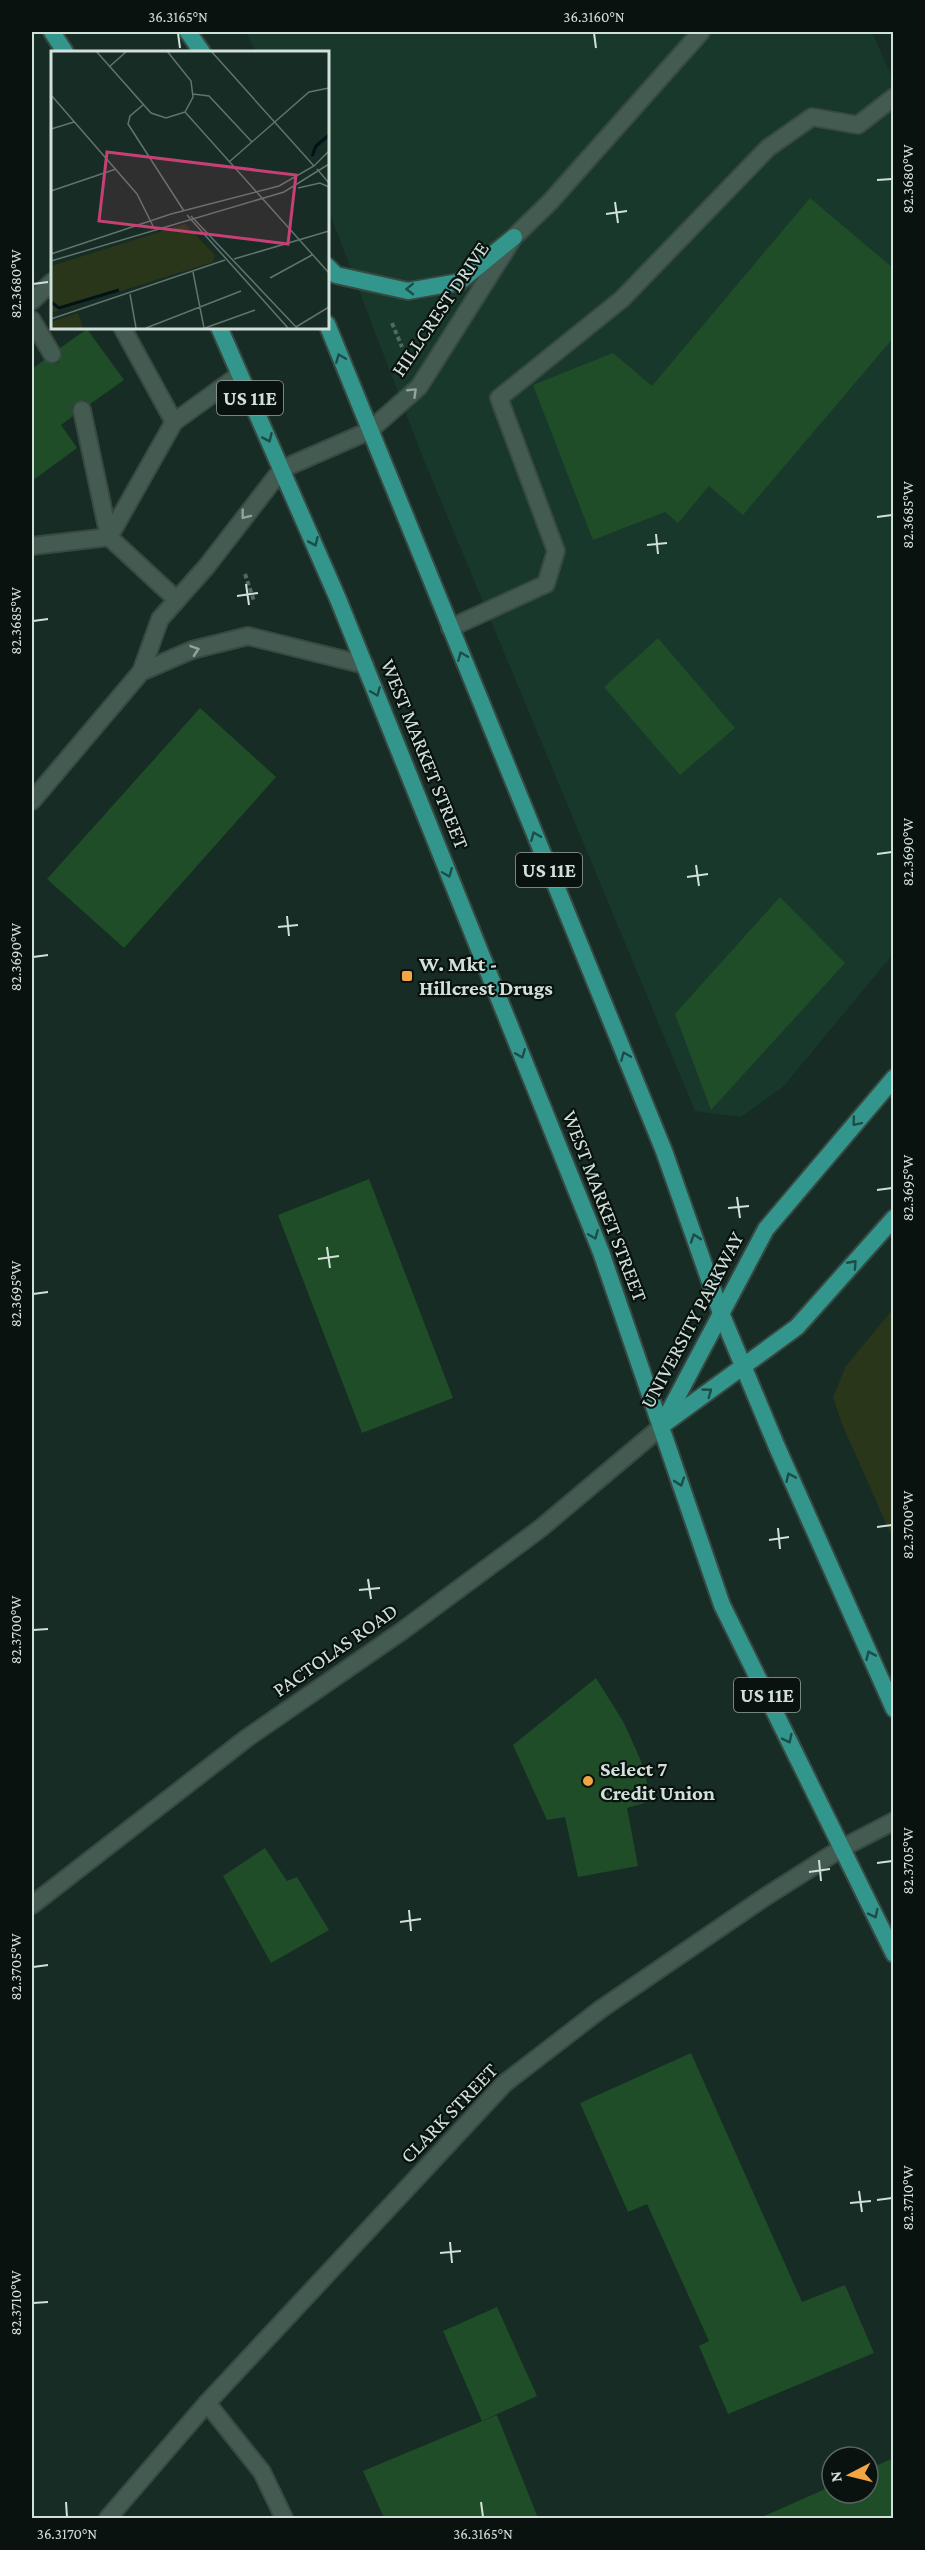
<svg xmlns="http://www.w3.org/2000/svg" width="925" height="2550" font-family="'Crimson Pro',serif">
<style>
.built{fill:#18382c}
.green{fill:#2a361a}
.building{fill:#1f4d27}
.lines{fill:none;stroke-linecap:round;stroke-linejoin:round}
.service-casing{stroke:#374942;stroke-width:20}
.minor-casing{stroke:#374942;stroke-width:20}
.primary-casing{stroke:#374942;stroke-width:20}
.path{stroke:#546860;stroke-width:4;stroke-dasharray:4.5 3;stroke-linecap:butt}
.service{stroke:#435b51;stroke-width:16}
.minor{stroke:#435b51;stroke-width:16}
.primary{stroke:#33968c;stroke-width:16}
.oneway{stroke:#1c4d47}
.oneway2{stroke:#92a49c}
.ticks{fill:none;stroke:#d2e0da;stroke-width:2}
.poi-dot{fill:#f3a443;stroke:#09120e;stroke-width:2}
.labels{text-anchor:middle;stroke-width:4.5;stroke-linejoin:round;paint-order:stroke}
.shield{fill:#09120e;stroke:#96a29d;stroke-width:1.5}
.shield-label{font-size:20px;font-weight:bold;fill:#d2e0da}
.street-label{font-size:21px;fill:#d2e0da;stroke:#09120e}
.poi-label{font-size:21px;font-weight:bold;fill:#d2e0da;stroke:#09120e;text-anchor:start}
.inset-river{fill:none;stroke:#001417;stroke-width:3}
.inset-road{fill:none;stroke:#61746d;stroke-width:1.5}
.view{fill:#c54074;fill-opacity:0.15;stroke:#c54074;stroke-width:3}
.inset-edge{fill:none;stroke:#d2e0da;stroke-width:3}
.neatline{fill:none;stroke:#d2e0da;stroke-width:2}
.ticks-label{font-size:15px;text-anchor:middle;fill:#d2e0da}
</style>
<rect width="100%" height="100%" fill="#162c24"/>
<polygon class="built" points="246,32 872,32 894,82 893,954 783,1087 741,1117 695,1111 421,453 327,206 327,52 256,52"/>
<polygon class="green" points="893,1309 893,1539 842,1424 833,1397 846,1366"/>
<g class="building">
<polygon points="810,198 894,269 894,337 743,515 709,486 678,523 665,512 593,540 533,385 613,353 652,386"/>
<polygon points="87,329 124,380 90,404 85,400 75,403 72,407 73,416 61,425 77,448 32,481 32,369 44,360 51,364 58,363 62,354 60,348"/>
<polygon points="658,638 735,728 680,775 604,687"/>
<polygon points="200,708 276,777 124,948 47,879"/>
<polygon points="780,897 845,963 711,1110 675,1014"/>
<polygon points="369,1179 453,1398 362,1433 278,1215"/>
<polygon points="596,1678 624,1723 641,1761 652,1801 627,1808 638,1866 578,1877 565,1817 547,1820 513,1745"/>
<polygon points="265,1848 287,1881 297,1877 329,1930 271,1963 223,1876"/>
<polygon points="691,2053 802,2302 845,2285 874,2353 728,2414 699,2346 709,2341 647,2204 628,2212 580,2103"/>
<polygon points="497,2307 537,2396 482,2421 443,2331"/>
<polygon points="497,2415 538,2518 384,2518 363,2471"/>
<polygon points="894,2458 894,2518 760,2518 832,2486 832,2493 868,2493 868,2469"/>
</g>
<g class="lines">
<g class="service-casing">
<g id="service">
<polyline points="32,301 52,282"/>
<polyline points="32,320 52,354"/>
<polyline points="122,327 174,422"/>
<polyline points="82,410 109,537 177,600"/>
<polyline points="32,546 109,537 174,422 239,375"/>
<polyline points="450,628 546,584 556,551 499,398 622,299 768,148 812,117 858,125 894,97"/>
</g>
</g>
<g class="minor-casing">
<g id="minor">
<polyline points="141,672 192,650 248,636 365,665"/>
<polyline points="32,801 141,672 160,619 207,566 282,469 369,431 419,387 514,237 550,202 701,32"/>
<polyline points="32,1905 247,1738 402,1631 541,1528 661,1427"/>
<polyline points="207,2403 262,2472 284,2518"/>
<polyline points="108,2518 207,2403 505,2083 601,2009 765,1897 842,1848 894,1821"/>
</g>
</g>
<g class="primary-casing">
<g id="primary">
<polyline points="52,32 65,52"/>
<polyline points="188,32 202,52"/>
<polyline points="327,266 336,275 408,291 459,282 514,237"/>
<polyline points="327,324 664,1151 721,1313 777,1447 894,1709"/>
<polyline points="219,327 338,599 601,1252 722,1605 894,1954"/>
<polyline points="664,1424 797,1327 894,1218"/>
<polyline points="661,1427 766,1229 894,1078"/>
</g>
</g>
<g class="path">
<polyline points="392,323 402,347"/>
<polyline points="245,574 254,601"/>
</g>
<use href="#service" class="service"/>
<use href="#minor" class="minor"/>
<use href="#primary" class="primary"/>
</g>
<defs><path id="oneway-chevron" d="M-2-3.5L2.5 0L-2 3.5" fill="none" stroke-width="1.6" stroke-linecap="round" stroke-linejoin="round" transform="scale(1.5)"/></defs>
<g class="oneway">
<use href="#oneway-chevron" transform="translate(410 289) rotate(179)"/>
<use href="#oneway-chevron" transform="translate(340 358) rotate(-112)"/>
<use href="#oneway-chevron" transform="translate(268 438) rotate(66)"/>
<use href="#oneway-chevron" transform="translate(314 542) rotate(66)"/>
<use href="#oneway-chevron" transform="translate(462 656) rotate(-112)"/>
<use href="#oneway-chevron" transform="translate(376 692) rotate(68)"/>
<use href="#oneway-chevron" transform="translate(535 836) rotate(-112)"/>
<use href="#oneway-chevron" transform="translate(448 873) rotate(68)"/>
<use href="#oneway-chevron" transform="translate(521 1054) rotate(68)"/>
<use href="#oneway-chevron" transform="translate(625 1056) rotate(-112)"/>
<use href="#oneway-chevron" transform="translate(856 1122) rotate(130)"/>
<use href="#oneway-chevron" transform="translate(594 1235) rotate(68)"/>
<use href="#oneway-chevron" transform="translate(695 1238) rotate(-109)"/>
<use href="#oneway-chevron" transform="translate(853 1264) rotate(-48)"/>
<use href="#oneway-chevron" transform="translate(708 1392) rotate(-36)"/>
<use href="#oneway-chevron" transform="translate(790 1477) rotate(-114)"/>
<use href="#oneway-chevron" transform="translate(680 1482) rotate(71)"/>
<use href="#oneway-chevron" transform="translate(870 1655) rotate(-114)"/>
<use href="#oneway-chevron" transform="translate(788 1739) rotate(64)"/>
<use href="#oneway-chevron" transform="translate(874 1914) rotate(64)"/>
</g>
<g class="oneway2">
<use href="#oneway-chevron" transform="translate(413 392) rotate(-44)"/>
<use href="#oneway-chevron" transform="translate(245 515) rotate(128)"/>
<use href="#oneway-chevron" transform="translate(195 650) rotate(-19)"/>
</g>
<path class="ticks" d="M178 33 180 48M594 33 596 48M877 180 892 179M615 202 618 223M606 214 627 211M33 284 48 282M877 517 892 515M656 534 658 554M647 545 667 543M246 584 249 605M237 596 258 593M33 621 48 619M877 854 892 852M696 865 699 886M687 877 708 874M287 916 289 936M278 927 298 925M33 957 48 955M877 1190 892 1188M737 1197 740 1218M728 1208 749 1206M327 1247 330 1268M318 1259 339 1256M33 1294 48 1292M877 1527 892 1525M778 1528 780 1549M769 1540 789 1537M368 1579 371 1599M359 1590 380 1588M33 1630 48 1629M819 1860 821 1881M877 1863 892 1861M809 1872 830 1869M409 1910 411 1931M400 1922 421 1919M33 1967 48 1965M859 2191 862 2212M877 2200 892 2198M850 2203 871 2201M450 2242 452 2263M440 2253 461 2251M33 2303 48 2302M66 2502 67 2517M481 2502 483 2517"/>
<g class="poi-dot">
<rect x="401" y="970" width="12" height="12" rx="3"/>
<circle cx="588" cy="1781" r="6"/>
</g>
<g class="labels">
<g class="shield">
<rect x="217" y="381" width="66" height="34" rx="4.5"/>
<rect x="516" y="853" width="66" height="34" rx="4.5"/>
<rect x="734" y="1678" width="66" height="34" rx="4.5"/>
</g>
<g class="shield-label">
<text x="250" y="405">US 11E</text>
<text x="549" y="877">US 11E</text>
<text x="767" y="1702">US 11E</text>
</g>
<g class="street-label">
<text transform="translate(440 309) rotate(-56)" y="7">HILLCREST DRIVE</text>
<text transform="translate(425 754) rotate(68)" y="7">WEST MARKET STREET</text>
<text transform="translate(605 1206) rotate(69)" y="7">WEST MARKET STREET</text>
<text transform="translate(692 1320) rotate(-62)" y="7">UNIVERSITY PARKWAY</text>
<text transform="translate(335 1650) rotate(-35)" y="7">PACTOLAS ROAD</text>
<text transform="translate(449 2113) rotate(-46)" y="7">CLARK STREET</text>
</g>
<g class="poi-label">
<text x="419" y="971">W. Mkt -<tspan x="419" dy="24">Hillcrest Drugs</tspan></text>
<text x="600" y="1776">Select 7<tspan x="600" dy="24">Credit Union</tspan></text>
</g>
</g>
<g transform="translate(51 51)">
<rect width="278" height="278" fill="#162c24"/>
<path d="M134 173 164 204 162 211 0 262V215ZM27 262 32 277H0V271Z" fill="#2a361a"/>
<path class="inset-river" d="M261 105 265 95 278 84M0 251 8 257 68 239"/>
<path class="inset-road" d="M45 0 100 62 115 67 134 61M116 0 140 30 142 46 134 61M160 0 263 115M58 16 76 0M142 43 158 45 201 91M0 44 86 143 103 177M92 54 79 65 77 73 133 160M134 61 278 222M0 78 23 71M178 111 258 41 278 37M266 118 278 132M247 137 269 132 278 136M0 140 65 118M136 164 237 277M140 165 246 277M0 203 120 163 228 135 263 115 278 100M183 208 278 180M0 210 233 141 278 113M142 221 153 277M219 227 261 204M79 243 85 277M0 268 174 209M245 276 278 256M95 277 190 240M154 277 204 259"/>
<path class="view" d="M56 101 245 124 237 193 48 170Z"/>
<rect width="278" height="278" class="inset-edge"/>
</g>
<rect width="925" height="2550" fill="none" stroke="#09120e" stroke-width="66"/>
<g transform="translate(850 2475) rotate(263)"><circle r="28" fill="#09120e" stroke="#596460" stroke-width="1.5"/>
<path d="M0-4.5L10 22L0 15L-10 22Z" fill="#f3a443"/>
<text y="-9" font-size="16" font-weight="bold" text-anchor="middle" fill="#d2e0da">N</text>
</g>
<rect x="33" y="33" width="859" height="2484" class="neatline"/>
<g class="ticks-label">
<text x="178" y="22">36.3165°N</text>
<text x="594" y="22">36.3160°N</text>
<text transform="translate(908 179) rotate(-90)" y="5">82.3680°W</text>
<text transform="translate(16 284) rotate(-90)" y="5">82.3680°W</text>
<text transform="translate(908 515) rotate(-90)" y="5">82.3685°W</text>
<text transform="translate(16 621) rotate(-90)" y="5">82.3685°W</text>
<text transform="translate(908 852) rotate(-90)" y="5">82.3690°W</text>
<text transform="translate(16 957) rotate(-90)" y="5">82.3690°W</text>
<text transform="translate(908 1188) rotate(-90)" y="5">82.3695°W</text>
<text transform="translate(16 1294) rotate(-90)" y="5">82.3695°W</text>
<text transform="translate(908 1525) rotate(-90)" y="5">82.3700°W</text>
<text transform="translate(16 1630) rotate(-90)" y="5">82.3700°W</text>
<text transform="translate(908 1861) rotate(-90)" y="5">82.3705°W</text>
<text transform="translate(16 1967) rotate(-90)" y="5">82.3705°W</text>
<text transform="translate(908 2198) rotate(-90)" y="5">82.3710°W</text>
<text transform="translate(16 2303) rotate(-90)" y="5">82.3710°W</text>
<text x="67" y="2539">36.3170°N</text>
<text x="483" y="2539">36.3165°N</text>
</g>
</svg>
